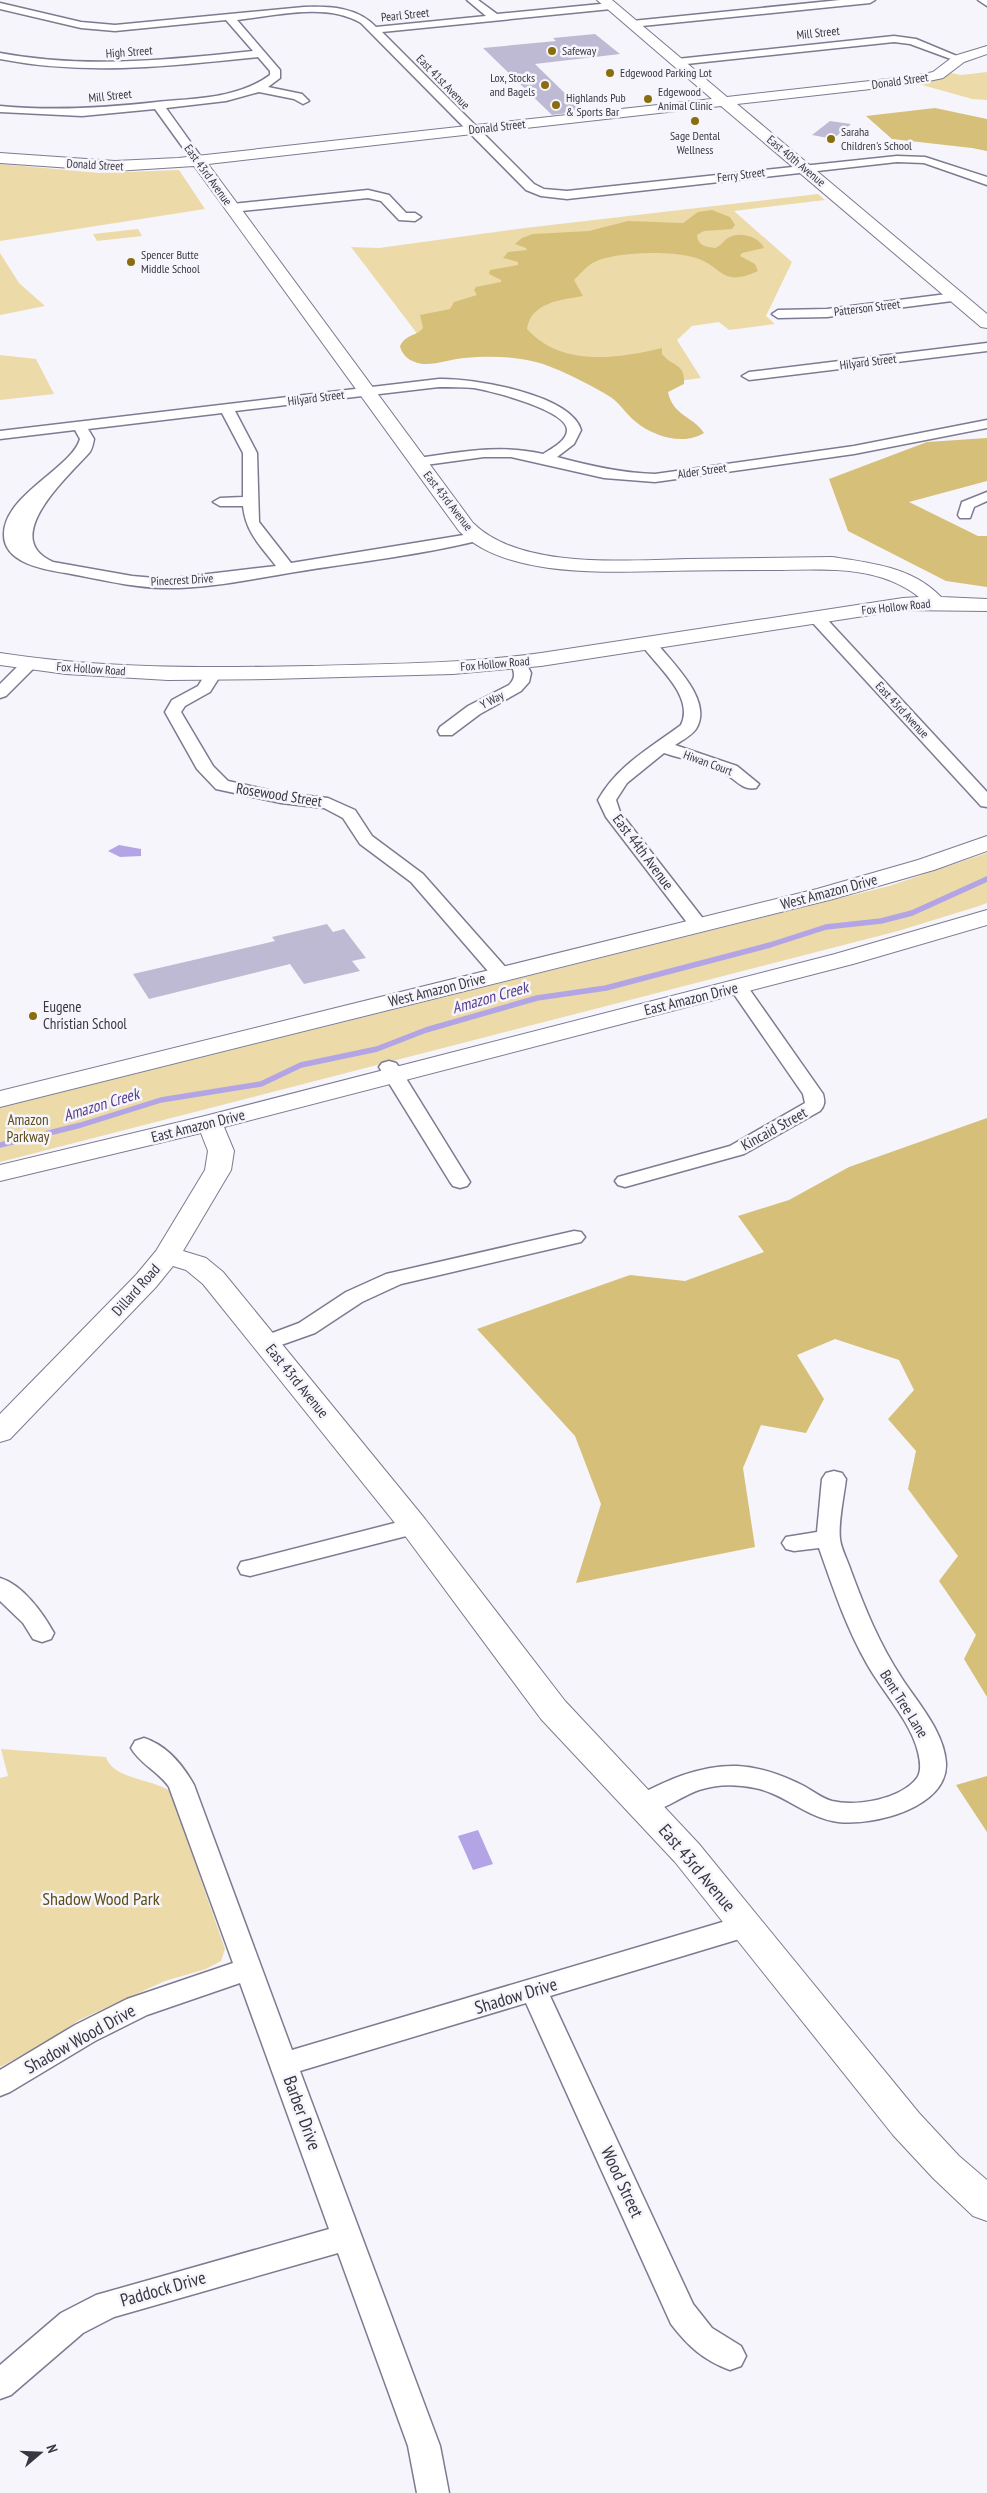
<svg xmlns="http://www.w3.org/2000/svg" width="987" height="2493" font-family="'PT Sans Narrow',sans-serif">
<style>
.green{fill:#ecdba8}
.forest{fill:#d6bf78}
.water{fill:#b3a4e5}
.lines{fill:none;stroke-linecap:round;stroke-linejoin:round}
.stream{stroke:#b3a4e5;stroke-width:5.5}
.building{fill:#bfbad4}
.street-casing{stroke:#7e7a91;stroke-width:3}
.secondary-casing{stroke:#7e7a91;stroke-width:2}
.street{fill:#fff;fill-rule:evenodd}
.secondary{fill:#fff;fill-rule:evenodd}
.poi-dot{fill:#886e0e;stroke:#f6f5fb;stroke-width:2}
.labels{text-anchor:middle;stroke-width:5;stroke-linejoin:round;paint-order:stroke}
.far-street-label{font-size:12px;fill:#393641;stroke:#f6f5fb}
.far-poi-label{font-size:12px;fill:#393641;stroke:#f6f5fb;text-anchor:start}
.street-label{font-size:15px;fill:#393641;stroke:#f6f5fb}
.poi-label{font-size:15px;fill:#393641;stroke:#f6f5fb;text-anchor:start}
.park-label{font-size:15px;fill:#5e4d18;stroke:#f6f5fb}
.water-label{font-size:16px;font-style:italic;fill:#563f8c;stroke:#f6f5fb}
.near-street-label{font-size:18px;fill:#393641;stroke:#f6f5fb}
.near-park-label{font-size:18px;fill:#5e4d18;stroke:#f6f5fb}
</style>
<rect width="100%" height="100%" fill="#f6f5fb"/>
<g class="green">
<polygon points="987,72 987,100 972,99 915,83 932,81 951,73 961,75"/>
<polygon points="0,164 100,173 179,170 205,209 0,241"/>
<polygon points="818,194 825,200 734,211 792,262 766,316 775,324 729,330 719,322 692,326 677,340 701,378 624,388 517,347 435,357 351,247 379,248 525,228"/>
<polygon points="138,229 142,236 97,241 93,234"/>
<polygon points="0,253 19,283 45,306 0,315"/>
<polygon points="0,355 36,359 54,394 0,400"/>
<polygon points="987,853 987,903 979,906 898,931 0,1162 0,1108 889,886"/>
<path d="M1 1749 106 1757C113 1779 152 1779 170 1791L225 1949 221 1961 206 1969 165 1981 79 2020 47 2042 0 2067V1778L8 1776Z"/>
</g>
<g class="forest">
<polygon points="935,108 987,119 987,151 972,148 892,139 866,116"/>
<path d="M712 210 730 217 735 225 732 229 704 231 697 235C698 246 706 247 715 248 721 246 723 241 728 238 739 231 759 236 764 248L742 253 740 256 755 264 758 271C721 288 724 267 696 258 674 250 610 251 591 264 585 268 579 275 574 280L583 296C561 300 531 302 527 329 561 367 617 359 662 348V354C673 368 685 362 684 384L668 392C673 416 693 416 704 433 683 446 653 436 636 422 627 415 621 405 612 398 597 388 554 366 536 362 514 356 487 356 464 358 450 359 428 368 415 362 408 360 401 353 400 346 407 333 416 337 423 328L420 315 450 309 454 302 477 295 474 290 476 287 501 282V280L489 274 490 270 518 265V262L503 258 508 252 527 250 526 248 515 244 522 238 533 234 589 231 628 221 683 223 698 212Z"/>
<polygon points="987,438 987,481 909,502 978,536 987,536 987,587 946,581 848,531 829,479 927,442"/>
<polygon points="987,1118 987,1697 964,1659 976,1635 939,1581 958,1556 908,1489 916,1451 888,1419 914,1390 899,1360 835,1339 797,1355 824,1399 806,1433 761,1425 743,1468 755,1547 576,1583 601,1504 575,1436 477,1329 630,1275 685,1281 764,1252 738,1216 789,1200 849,1167"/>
<polygon points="987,1776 987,1832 956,1785"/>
</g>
<g class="water">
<polygon points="119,845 141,849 141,856 120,857 108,851"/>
<polygon points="478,1830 493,1864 473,1870 458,1836"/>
</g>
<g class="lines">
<polyline class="stream" points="0,1145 81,1125 161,1100 261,1084 301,1065 377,1049 426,1030 537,998 606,988 770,945 826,927 881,921 912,913 987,879"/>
</g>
<g class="building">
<polygon points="595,34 620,54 535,64 583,111 552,115 483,48 556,41 553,38"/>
<polygon points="830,121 851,124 833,139 812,135"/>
<polygon points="327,924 333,932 344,929 366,958 352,961 360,971 304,984 290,964 149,999 133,974 275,941 272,937"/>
</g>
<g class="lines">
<g class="street-casing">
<g id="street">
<path d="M467 0H478L497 14 611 3 616 6 611 9 382 32 534 184 544 189 567 191 897 156 925 157 987 177V185L924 163 897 162 567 199 541 196 526 190 361 23C326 2 275 16 237 20L280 70V78L268 87 302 94 309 101 303 104 294 99 259 92 226 101 166 108 204 161 202 163H194L155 109 82 116 0 112V106C53 111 103 108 157 102 196 98 237 99 270 75V71L258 57C171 66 87 76 0 59V53C85 69 167 60 253 51L226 20 115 31 81 28 0 9V3L81 22 115 25 304 7C330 6 357 7 376 27L486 16Z"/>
<polygon points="840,0 875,0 870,3 632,27 627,24 632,21"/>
<polygon points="978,0 987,0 987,6"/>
<polygon points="894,36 916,39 964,59 959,62 910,44 894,42 677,65 672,62 677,59"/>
<polygon points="368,190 389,195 406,213 415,213 421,217 415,221 399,220 381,201 368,198 232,212 226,208 232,204"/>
<polygon points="955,293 960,294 961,297 960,300 827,317 778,318 772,314 778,310 827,309"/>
<polygon points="987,343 987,351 749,380 742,376 749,372"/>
<path d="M439 379C472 378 571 394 581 430L574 444 557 457C590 466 621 473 655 474L854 446 987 420V428L854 454 655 482 604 478 511 457H484L418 466 413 465 411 462 418 458C461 452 500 444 543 454 551 449 567 441 567 430 567 410 491 391 474 388 462 387 451 387 439 387L235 411 257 453 259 522 291 563 476 533 481 534 483 537 481 540C421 555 356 562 295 572 252 579 206 589 163 588 130 587 98 579 66 573 45 570 3 563 4 534 4 495 72 468 80 439L75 430 0 439V431ZM222 413 243 453V497L220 498 213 502 220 506H243C246 533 260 545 276 566L166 579 132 576 53 562C0 539 63 481 89 453 92 450 93 444 94 439L88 429Z"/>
<polygon points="987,492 987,501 974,507 970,518 960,518 958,515 962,502"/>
<polygon points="817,613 823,615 987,792 987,807 981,806 811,621 809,618 811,615"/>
<path d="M649 639 655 641C671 662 714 700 696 729 691 736 681 741 675 745L737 766 759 784 756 788C742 791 736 779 725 774 706 764 683 759 664 753L627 783 616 800 620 812 708 925 706 929H692L606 817 598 800C617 766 650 748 681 725 695 696 656 666 641 644Z"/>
<path d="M518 657 524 659 531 673 529 682 521 691 480 714 452 735H440L438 731 440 727 468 706 509 685C517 677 514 671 510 662Z"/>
<polygon points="29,659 35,661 37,664 35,667 6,696 0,698 0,684 23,661"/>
<polygon points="214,668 222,673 210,692 185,706 181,712 213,766 228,781 281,793 328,798 355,810 372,836 423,874 508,970 510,974 508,978 494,978 411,882 360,844 343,818 324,808 281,803 216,789 197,769 165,712 172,700 198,686 208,670"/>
<path d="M738 981 745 983 823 1094C825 1102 825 1105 820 1111L744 1154 625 1187 618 1185 615 1181 618 1177 730 1146 805 1103 803 1094 729 987 731 983Z"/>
<polygon points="389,1061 396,1063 399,1067 470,1182 467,1186 460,1188 453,1186 450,1182 379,1067 382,1063"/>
<polygon points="574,1231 581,1232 585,1237 581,1242 401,1284 362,1302 315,1333 267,1350 259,1348 256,1343 259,1338 299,1323 346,1292 386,1274"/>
<path d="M834 1471 842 1473 846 1479C844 1496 838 1523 840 1539 841 1549 848 1561 851 1571 865 1609 879 1643 901 1677 917 1702 944 1731 946 1763 948 1808 873 1826 838 1822 807 1818 785 1794 755 1788 736 1784 717 1784 699 1790 678 1797 654 1819 633 1812L629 1805 633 1798C665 1781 699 1765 737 1766 759 1767 782 1775 802 1785 812 1790 821 1798 832 1801 857 1807 901 1799 917 1778 922 1771 920 1760 918 1752 911 1722 882 1691 867 1664 846 1627 833 1588 819 1548L794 1551 786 1549 782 1543 786 1537 817 1532 822 1479 826 1473Z"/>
<polygon points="414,1518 422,1520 426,1526 422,1532 250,1576 241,1574 238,1568 241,1562 250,1560"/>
<path d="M0 1578C23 1585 43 1613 54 1633L51 1639 42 1642 33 1639 23 1623 0 1601Z"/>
<path d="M144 1738C166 1745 183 1765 194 1785L292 2050 746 1915 756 1918 760 1926 756 1934 550 1996 693 2304 712 2328 741 2346 746 2356 741 2366 730 2370C703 2360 688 2346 671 2324L526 2003 300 2071 440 2446 449 2493H417L408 2446 338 2253 114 2317 83 2333 11 2395 0 2399V2365L61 2313 96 2295 329 2229 240 1983 147 2015 95 2041 10 2092 0 2096V2070L75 2025 127 1999 233 1963 169 1787C159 1772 140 1764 131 1748L135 1741Z"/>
</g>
</g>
<g class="secondary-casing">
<g id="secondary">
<path d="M597 0H612L727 97 915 76 933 72 954 56 987 46V54L964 62 943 78 915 84 737 104 987 314V328L981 327 721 106 208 164 473 523C521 570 625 560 688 559 736 558 784 558 832 557 871 563 913 567 941 597L987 599V611L903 610 541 666 453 674 269 679 168 680 66 674 0 665V653C103 669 206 668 310 666 387 664 464 664 541 653L903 598 919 597C880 566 828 569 781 570 743 570 705 570 667 571 605 572 506 578 459 531L194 166 115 171 0 163V153L115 161 178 158 712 99Z"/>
<polygon points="987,836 987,851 934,870 833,899 0,1107 0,1091 817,889 918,860"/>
<polygon points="987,910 987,925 853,964 224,1127 234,1151 231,1170 183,1251 206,1258 223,1272 425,1519 565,1701 699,1844 919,2113 959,2156 987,2180 987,2221 973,2216 933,2178 893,2135 675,1862 541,1719 403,1533 203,1284 186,1270 173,1266 156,1287 10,1439 0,1442 0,1414 136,1275 156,1251 205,1170 208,1151 201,1133 0,1181 0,1165 205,1116 835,954"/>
</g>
</g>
<use href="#street" class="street"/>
<use href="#secondary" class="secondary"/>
</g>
<g class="poi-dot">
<circle cx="552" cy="51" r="5"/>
<circle cx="610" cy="73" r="5"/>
<circle cx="545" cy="85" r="5"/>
<circle cx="648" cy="99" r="5"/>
<circle cx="556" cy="105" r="5"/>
<circle cx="695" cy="121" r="5"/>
<circle cx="831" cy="139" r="5"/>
<circle cx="131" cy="262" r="5"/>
<circle cx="33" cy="1016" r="5"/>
</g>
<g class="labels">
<g class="far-street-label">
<text transform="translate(405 15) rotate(-6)" y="4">Pearl Street</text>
<text transform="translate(818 33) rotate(-6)" y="4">Mill Street</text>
<text transform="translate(129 52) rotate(-4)" y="4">High Street</text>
<text transform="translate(900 81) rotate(-8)" y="4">Donald Street</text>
<text transform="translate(443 82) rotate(46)" y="4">East 41st Avenue</text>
<text transform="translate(110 96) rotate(-6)" y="4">Mill Street</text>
<text transform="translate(497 127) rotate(-6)" y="4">Donald Street</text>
<text transform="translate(796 161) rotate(40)" y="4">East 40th Avenue</text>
<text transform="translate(95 165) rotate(3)" y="4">Donald Street</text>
<text transform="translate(208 175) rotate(54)" y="4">East 43rd Avenue</text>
<text transform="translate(741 175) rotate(-7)" y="4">Ferry Street</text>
<text transform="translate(867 308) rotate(-7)" y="4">Patterson Street</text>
<text transform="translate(868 362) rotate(-7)" y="4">Hilyard Street</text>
<text transform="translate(316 398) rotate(-7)" y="4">Hilyard Street</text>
<text transform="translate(702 471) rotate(-8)" y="4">Alder Street</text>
<text transform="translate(448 501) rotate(52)" y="4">East 43rd Avenue</text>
<text transform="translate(182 580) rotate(-3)" y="4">Pinecrest Drive</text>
<text transform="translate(896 607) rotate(-6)" y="4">Fox Hollow Road</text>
<text transform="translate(495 664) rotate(-5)" y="4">Fox Hollow Road</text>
<text transform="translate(91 669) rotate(4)" y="4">Fox Hollow Road</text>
<text transform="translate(492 700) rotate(-28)" y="4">Y Way</text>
<text transform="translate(902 710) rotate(47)" y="4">East 43rd Avenue</text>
<text transform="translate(708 763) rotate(20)" y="4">Hiwan Court</text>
</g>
<g class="far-poi-label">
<text x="562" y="55">Safeway</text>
<text x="620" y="77">Edgewood Parking Lot</text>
<text x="535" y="82" text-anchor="end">Lox, Stocks<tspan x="535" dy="14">and Bagels</tspan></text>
<text x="658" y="96">Edgewood<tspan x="658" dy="14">Animal Clinic</tspan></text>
<text x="566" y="102">Highlands Pub<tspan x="566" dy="14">&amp; Sports Bar</tspan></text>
<text x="841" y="136">Saraha<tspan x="841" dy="14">Children's School</tspan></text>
<text x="695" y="140" text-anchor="middle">Sage Dental<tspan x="695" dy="14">Wellness</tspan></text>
<text x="141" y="259">Spencer Butte<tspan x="141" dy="14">Middle School</tspan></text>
</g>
<g class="street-label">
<text transform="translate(279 795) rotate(9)" y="5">Rosewood Street</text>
<text transform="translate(643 852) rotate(53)" y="5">East 44th Avenue</text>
<text transform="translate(829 892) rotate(-15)" y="5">West Amazon Drive</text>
<text transform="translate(437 990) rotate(-14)" y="5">West Amazon Drive</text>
<text transform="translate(691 999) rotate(-14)" y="5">East Amazon Drive</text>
<text transform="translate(198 1126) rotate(-14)" y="5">East Amazon Drive</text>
<text transform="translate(774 1129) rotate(-29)" y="5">Kincaid Street</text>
<text transform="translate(136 1290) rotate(-48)" y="5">Dillard Road</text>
<text transform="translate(297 1381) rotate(51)" y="5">East 43rd Avenue</text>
<text transform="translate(904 1704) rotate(58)" y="5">Bent Tree Lane</text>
</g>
<g class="poi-label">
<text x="43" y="1012">Eugene<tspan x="43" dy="17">Christian School</tspan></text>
</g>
<g class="park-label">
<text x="28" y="1125">Amazon<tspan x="28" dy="17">Parkway</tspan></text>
</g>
<g class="water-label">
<text transform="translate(490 997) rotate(-16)" y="6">Amazon Creek</text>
<text transform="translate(101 1104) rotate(-17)" y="6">Amazon Creek</text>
</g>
<g class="near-street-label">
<text transform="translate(697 1868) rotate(50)" y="6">East 43rd Avenue</text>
<text transform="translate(516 1996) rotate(-17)" y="6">Shadow Drive</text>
<text transform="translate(80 2039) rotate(-29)" y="6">Shadow Wood Drive</text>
<text transform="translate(302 2113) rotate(70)" y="6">Barber Drive</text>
<text transform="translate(622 2182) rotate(65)" y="6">Wood Street</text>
<text transform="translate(163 2289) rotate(-16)" y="6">Paddock Drive</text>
</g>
<g class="near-park-label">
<text x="101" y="1905">Shadow Wood Park</text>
</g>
</g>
<g transform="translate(40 2453) rotate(71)" stroke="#f6f5fb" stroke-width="4" paint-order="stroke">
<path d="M0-4L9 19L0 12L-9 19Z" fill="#393641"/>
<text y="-8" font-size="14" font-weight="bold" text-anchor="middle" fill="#393641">N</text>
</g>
</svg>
